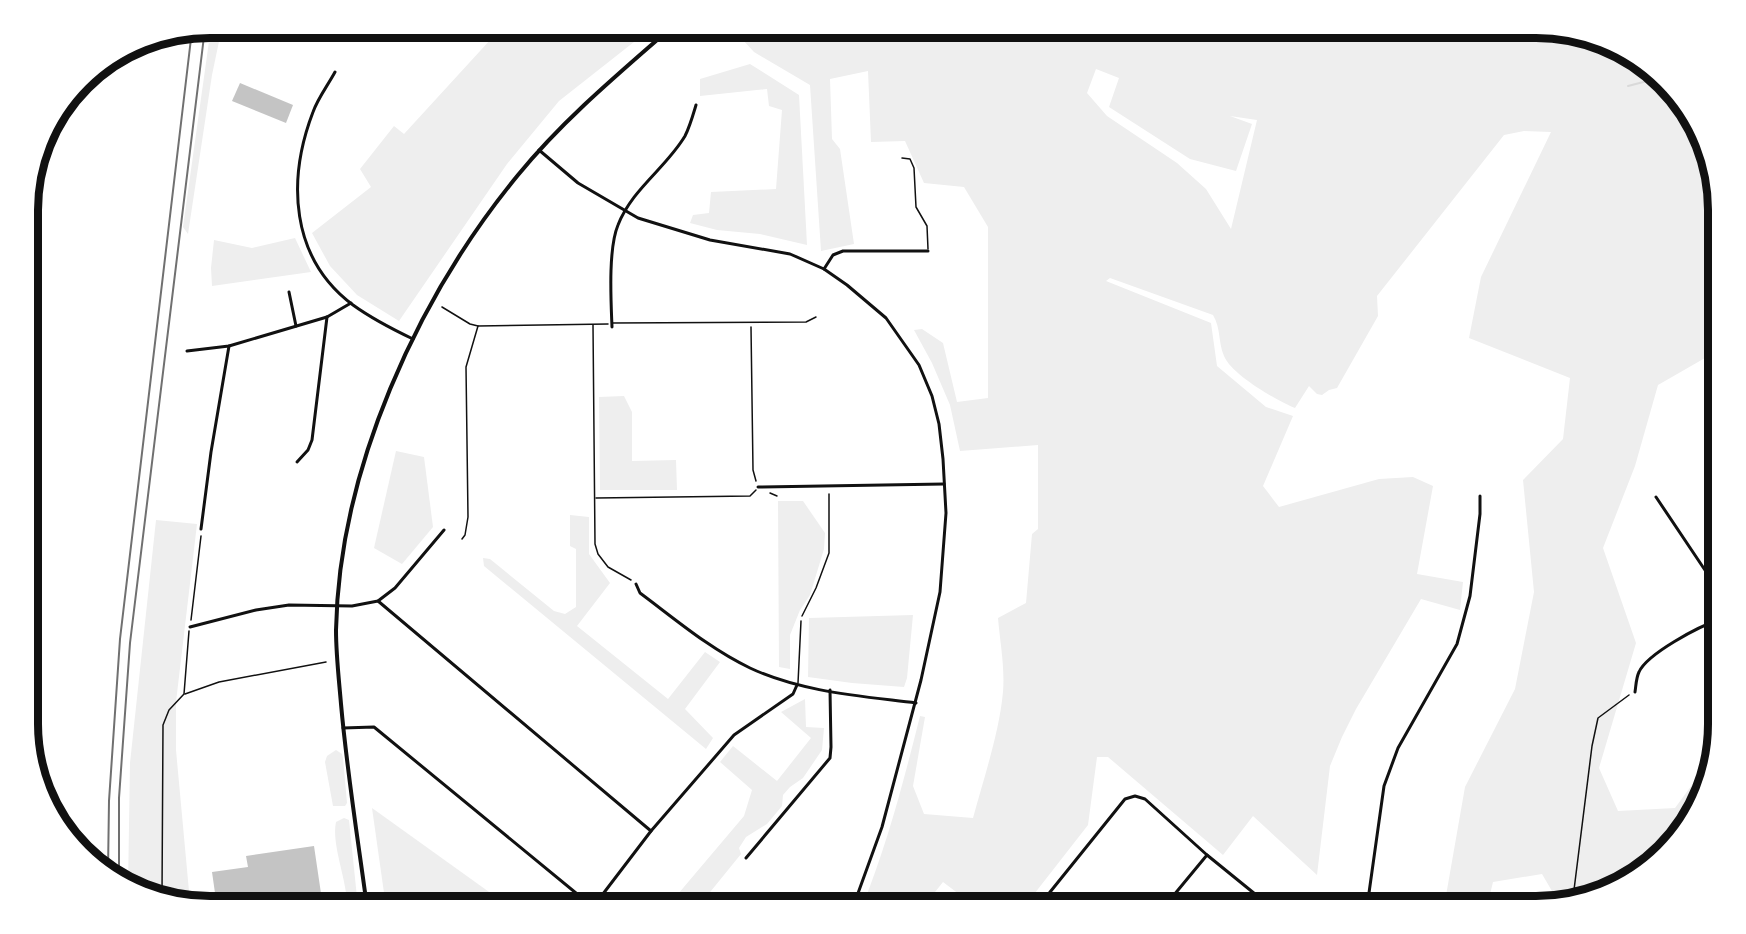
<svg xmlns="http://www.w3.org/2000/svg" width="1746" height="934" font-family="Roboto,sans-serif">
<style>
.green{fill:#eee;fill-rule:evenodd}
.lines{fill:none;stroke-linecap:round;stroke-linejoin:round}
.stream{stroke:#d9d9d9;stroke-width:2}
.building{fill:#c4c4c4}
.path{stroke:#111;stroke-width:1.5}
.service{stroke:#111;stroke-width:1.5}
.minor{stroke:#111;stroke-width:3}
.tertiary{stroke:#111;stroke-width:4}
.rail{stroke:#707070;stroke-width:2}
.rim{fill:none;stroke:#111;stroke-width:8}
</style>
<rect width="100%" height="100%" fill="#fff"/>
<g class="green">
<polygon points="211,27 222,27 212,75 188,234 183,227"/>
<polygon points="502,27 653,27 559,101 507,164 399,321 357,295 330,266 312,233 371,187 360,169 394,126 404,134"/>
<path d="M731 27H1537L1618 46 1688 108 1717 186 1718 374 1705 358 1658 385 1635 466 1603 548 1636 643 1599 768 1618 811 1675 808 1711 759 1700 806 1638 876 1559 903 1542 874 1493 882 1487 907H1444L1465 787 1515 689 1534 592 1523 480 1563 439 1570 378 1469 338 1481 277 1551 132 1524 131 1504 135 1377 296 1378 316 1337 388 1329 390 1322 395 1317 394 1309 386 1295 408C1276 400 1232 375 1224 356 1218 342 1221 328 1213 315L1110 278 1106 281 1211 323 1217 366 1266 407 1293 416 1263 486 1279 507 1379 479 1413 477 1433 486 1417 574 1463 582 1460 610 1421 599 1356 709 1342 737 1330 766 1317 875 1253 816 1223 855 1108 757H1097L1088 825 1024 907H976L943 882 923 907H862C887 845 904 780 920 716L925 717 913 786 924 814 973 818C984 777 999 734 1003 692 1005 667 1000 642 998 618L1026 603 1032 534 1038 529V445L960 451 950 405 932 363 914 330 922 329 943 343 957 402 988 398V227L964 187 924 183 905 141 871 142 868 71 830 79 832 139 840 149 854 244 821 251 810 85 754 52ZM1096 69 1119 78 1109 107 1190 159 1236 171 1252 124 1230 116 1257 120 1231 229 1206 189 1177 163 1107 116 1087 93Z"/>
<polygon points="750,64 799,95 807,245 760,234 717,230 690,223 693,215 709,213 711,192 776,189 782,110 769,106 767,89 700,96 700,79"/>
<polygon points="295,238 311,272 212,286 211,268 214,240 252,248"/>
<polygon points="624,396 632,412 632,461 676,460 677,490 600,490 599,397"/>
<polygon points="396,451 424,457 433,527 402,564 374,548"/>
<polygon points="778,501 803,501 825,533 824,549 810,595 800,610 790,635 790,669 779,667"/>
<polygon points="570,515 589,517 589,554 610,583 577,626 668,699 705,652 720,662 685,709 713,738 706,749 484,566 483,558 490,559 554,611 565,614 576,607 576,549 570,546"/>
<polygon points="156,520 197,524 176,702 176,750 190,902 128,888 130,763"/>
<polygon points="913,615 907,678 904,687 852,683 808,677 809,618"/>
<polygon points="805,699 806,727 824,728 822,750 803,778 790,787 783,795 782,806 767,824 746,837 739,848 741,854 698,907 667,907 744,816 752,790 720,762 733,746 777,781 811,738 781,712"/>
<polygon points="336,750 342,754 343,758 347,803 345,806 333,806 325,762 327,756"/>
<polygon points="372,808 510,907 386,907"/>
<path d="M344 818 349 820 358 907H347C348 882 331 845 336 822Z"/>
</g>
<g class="lines">
<polyline class="stream" points="1628,86 1655,79"/>
</g>
<g class="building">
<polygon points="240,83 293,105 286,123 232,101"/>
<polygon points="45,768 49,796 48,796 37,769"/>
<polygon points="314,846 323,907 217,907 212,872 248,867 246,856"/>
</g>
<g class="lines">
<g class="path">
<polyline points="442,307 470,324 478,326 608,324"/>
<polyline points="593,325 595,544 598,554 608,567 631,580"/>
<polyline points="751,327 753,470 756,481"/>
<polyline points="770,493 777,496"/>
<polyline points="596,498 750,496 756,490"/>
<polyline points="462,539 465,535 468,517 466,367 478,326"/>
<polyline points="802,616 816,588 829,553 829,494"/>
<polyline points="191,620 201,536"/>
<polyline points="185,694 219,682 326,662"/>
<polyline points="162,896 163,725 169,710 184,694 189,631"/>
<polyline points="1573,898 1592,746 1598,718 1629,695"/>
</g>
<g class="service">
<polyline points="902,158 910,159 914,168 916,207 927,226 928,249"/>
<polyline points="612,323 806,322 816,317"/>
<polyline points="798,683 801,621"/>
</g>
<g class="minor">
<path d="M335 72C328 85 318 98 313 112 287 180 290 258 353 305 371 318 392 329 413 339"/>
<polyline points="539,150 578,183 638,218 710,240 790,254 824,269 847,285 886,318 919,365 932,396 939,424 943,459 946,513 940,592 921,680 882,827 853,907"/>
<polyline points="824,269 833,255 843,251 928,251"/>
<polyline points="289,292 296,326"/>
<path d="M612 327C611 301 608 249 618 225 632 189 666 168 685 136 690 126 693 115 696 105"/>
<polyline points="187,351 229,346 327,317 351,303"/>
<polyline points="297,462 308,450 312,440 327,317"/>
<polyline points="758,487 944,484"/>
<polyline points="1656,497 1719,591"/>
<polyline points="201,529 211,452 229,346"/>
<path d="M636 584 640 593C675 619 710 649 750 668 801 692 861 696 916 703"/>
<polyline points="378,601 651,831"/>
<polyline points="190,627 256,610 289,605 352,606 378,601 395,588 444,530"/>
<path d="M1635 692C1636 686 1636 678 1639 672 1647 654 1699 626 1719 620"/>
<polyline points="343,728 374,727 593,907"/>
<polyline points="746,858 830,758 831,747 830,690"/>
<polyline points="593,907 651,831 734,735 793,694 797,685"/>
<polyline points="1038,907 1125,799 1135,796 1145,799 1207,855 1271,907"/>
<polyline points="1164,907 1207,855"/>
<polyline points="1367,907 1384,786 1398,748 1457,644 1470,596 1480,514 1480,496"/>
</g>
<path class="tertiary" d="M367 907C358 840 347 772 341 704 339 680 336 655 336 630 339 470 417 298 518 175 563 120 618 74 672 27"/>
<g class="rail">
<polyline points="108,871 109,801 120,639 192,30"/>
<polyline points="119,880 119,798 130,643 205,28"/>
</g>
</g>
<path d="M0 0H1746V934H0ZM210 38H1536A172 172 0 0 1 1708 210V724A172 172 0 0 1 1536 896H210A172 172 0 0 1 38 724V210A172 172 0 0 1 210 38Z" fill="#fff" fill-rule="evenodd"/>
<path class="rim" d="M210 38H1536A172 172 0 0 1 1708 210V724A172 172 0 0 1 1536 896H210A172 172 0 0 1 38 724V210A172 172 0 0 1 210 38Z"/>
</svg>
